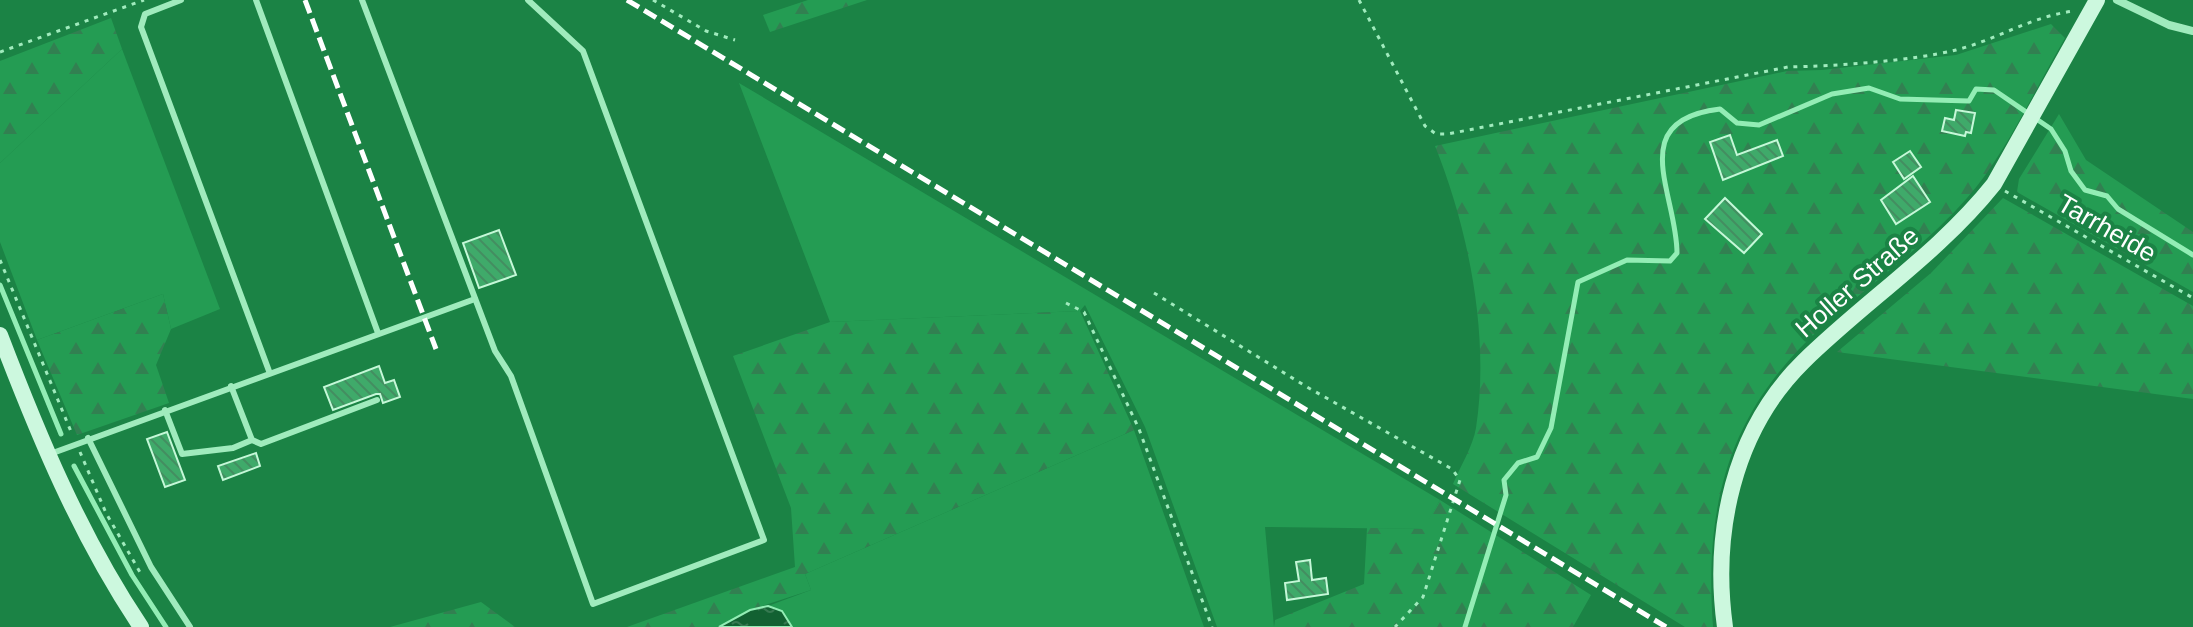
<svg xmlns="http://www.w3.org/2000/svg" width="2193" height="627" font-family="Arial,sans-serif">
<style>
.grass{fill:#249c53}
.forest{fill:url(#forest-firs)}
.water{fill:url(#water-ripples);stroke:#93edb5;stroke-width:2}
.lines{fill:none;stroke-linecap:round;stroke-linejoin:round}
.stream{stroke:#93edb5;stroke-width:5}
.building{fill:url(#building-back-hatch);stroke:#c5f8d8;stroke-width:2}
.path{stroke:#a0ebbd;stroke-width:3;stroke-dasharray:4 6;stroke-linecap:butt}
.lane{stroke:#a0ebbd;stroke-width:6}
.street{stroke:#a0ebbd;stroke-width:8}
.secondary{stroke:#ccf8de;stroke-width:16}
.rail{stroke:#fff;stroke-width:5;stroke-dasharray:14 6;stroke-linecap:butt}
.labels{text-anchor:middle;stroke-width:8;stroke-linejoin:round;paint-order:stroke}
.street-label{font-size:26px;fill:#fff;stroke:#1b8345}
</style>
<defs>
<pattern id="forest-firs" width="22" height="20" patternUnits="userSpaceOnUse" patternTransform="scale(2)"><rect width="22" height="20" fill="#249c53"/><path d="M5 1l3.5 6h-7zM16 11l3.5 6h-7z" fill="#328051"/></pattern>
<pattern id="water-ripples" width="26" height="14" patternUnits="userSpaceOnUse" patternTransform="scale(2)"><rect width="26" height="14" fill="#126132"/><path d="M2 4q2-2 4 0t4 0M15 11q2-2 4 0t4 0" fill="none" stroke="#367951"/></pattern>
<pattern id="building-back-hatch" width="6" height="6" patternUnits="userSpaceOnUse" patternTransform="scale(2)"><rect width="6" height="6" fill="#3faa6a"/><path d="M-1 5l2 2M0 0l6 6M5-1l2 2" fill="none" stroke="#438e61"/></pattern>
</defs>
<rect width="100%" height="100%" fill="#1b8345"/>
<g class="grass">
<polygon points="122,49 220,309 171,329 163,294 37,340 0,242 0,163"/>
<polygon points="739,83 1440,500 1424,529 1265,527 1274,627 1217,627 1145,427 1085,305 1080,311 830,322"/>
<polygon points="1134,430 1204,627 792,627 782,611 768,606 811,590 805,574"/>
</g>
<g class="forest">
<polygon points="808,0 867,0 770,32 763,15"/>
<polygon points="111,18 122,49 0,163 0,61"/>
<path d="M2051 24 2065 38C2035 89 2005 155 1967 198 1924 247 1870 284 1822 327 1728 411 1704 505 1713 627H1685L1453 484C1460 467 1473 446 1476 428 1490 337 1469 230 1435 146L1787 71 1822 70 1956 55Z"/>
<polygon points="2059,114 2086,160 2193,232 2193,292 2017,192 2019,179"/>
<polygon points="2003,198 2193,306 2193,399 1837,352 1931,273"/>
<polygon points="163,294 171,329 156,365 169,403 77,435 37,340"/>
<polygon points="1080,311 1134,430 805,574 811,590 750,610 719,627 627,627 795,567 791,508 733,356 830,322"/>
<polygon points="1440,500 1591,595 1573,627 1274,627 1275,620 1364,584 1367,528 1423,529"/>
<polygon points="481,602 515,627 390,627"/>
</g>
<polygon class="water" points="768,606 782,611 792,627 719,627 750,610"/>
<g class="lines">
<g class="stream">
<polyline points="0,285 61,434"/>
<polyline points="74,466 132,575 166,627"/>
<path d="M1465 627 1506 495 1504 480 1518 463 1537 457 1551 428 1578 282 1627 260 1670 261 1677 253C1677 194 1624 120 1720 109L1737 123 1759 125 1832 94 1869 88 1900 99 1969 101 1976 89 1994 90 2051 129 2065 151 2071 171 2085 190 2107 196 2118 209 2193 255"/>
</g>
</g>
<g class="building">
<polygon points="1956,110 1975,113 1971,133 1966,132 1965,136 1942,131 1945,118 1954,120"/>
<polygon points="1730,135 1737,155 1777,140 1783,156 1723,180 1710,142"/>
<polygon points="1910,151 1921,167 1904,179 1893,162"/>
<polygon points="1913,176 1930,202 1896,224 1881,200"/>
<polygon points="1725,198 1762,234 1744,253 1705,219"/>
<polygon points="499,230 516,275 479,288 463,243"/>
<polygon points="379,366 385,383 394,380 400,397 383,403 380,394 376,394 333,410 324,387"/>
<polygon points="167,432 185,480 165,487 147,439"/>
<polygon points="256,453 260,466 223,480 218,466"/>
<polygon points="1310,560 1312,580 1326,578 1328,594 1287,600 1285,583 1299,581 1296,562"/>
</g>
<g class="lines">
<g class="path">
<polyline points="653,0 706,31 735,40"/>
<path d="M1359 0 1425 126 1436 134H1448L1788 67C1835 66 1911 61 1956 50 1996 40 2032 16 2074 11"/>
<polyline points="0,52 144,0"/>
<polyline points="2005,191 2193,298"/>
<polyline points="0,260 72,434"/>
<polyline points="1154,293 1307,387 1452,469 1460,480 1423,597 1395,627"/>
<polyline points="1066,303 1084,312 1139,429 1212,627"/>
<polyline points="80,452 106,513 141,574"/>
</g>
<g class="lane">
<polyline points="181,0 145,14 141,27 269,371"/>
<polyline points="256,0 378,333"/>
<polyline points="362,0 495,351 511,376 593,604 764,540 583,51 528,0"/>
<polyline points="165,410 182,454 233,448 252,440 231,386"/>
<polyline points="88,438 151,567 190,627"/>
<polyline points="252,440 261,444 377,400"/>
<polyline points="50,454 475,299"/>
</g>
<polyline class="street" points="2117,0 2169,25 2193,31"/>
<g class="secondary">
<path d="M0 335C39 437 80 536 141 627"/>
<path d="M1725 627C1712 533 1733 431 1803 362 1865 301 1939 253 1994 184L2097 0"/>
</g>
<g class="rail">
<polyline points="305,0 436,349"/>
<polyline points="627,0 1666,627"/>
</g>
</g>
<g class="labels">
<g class="street-label">
<text transform="translate(2107 228) rotate(30)" y="9">Tarrheide</text>
<text transform="translate(1857 282) rotate(-41)" y="9">Holler Straße</text>
</g>
</g>
</svg>
